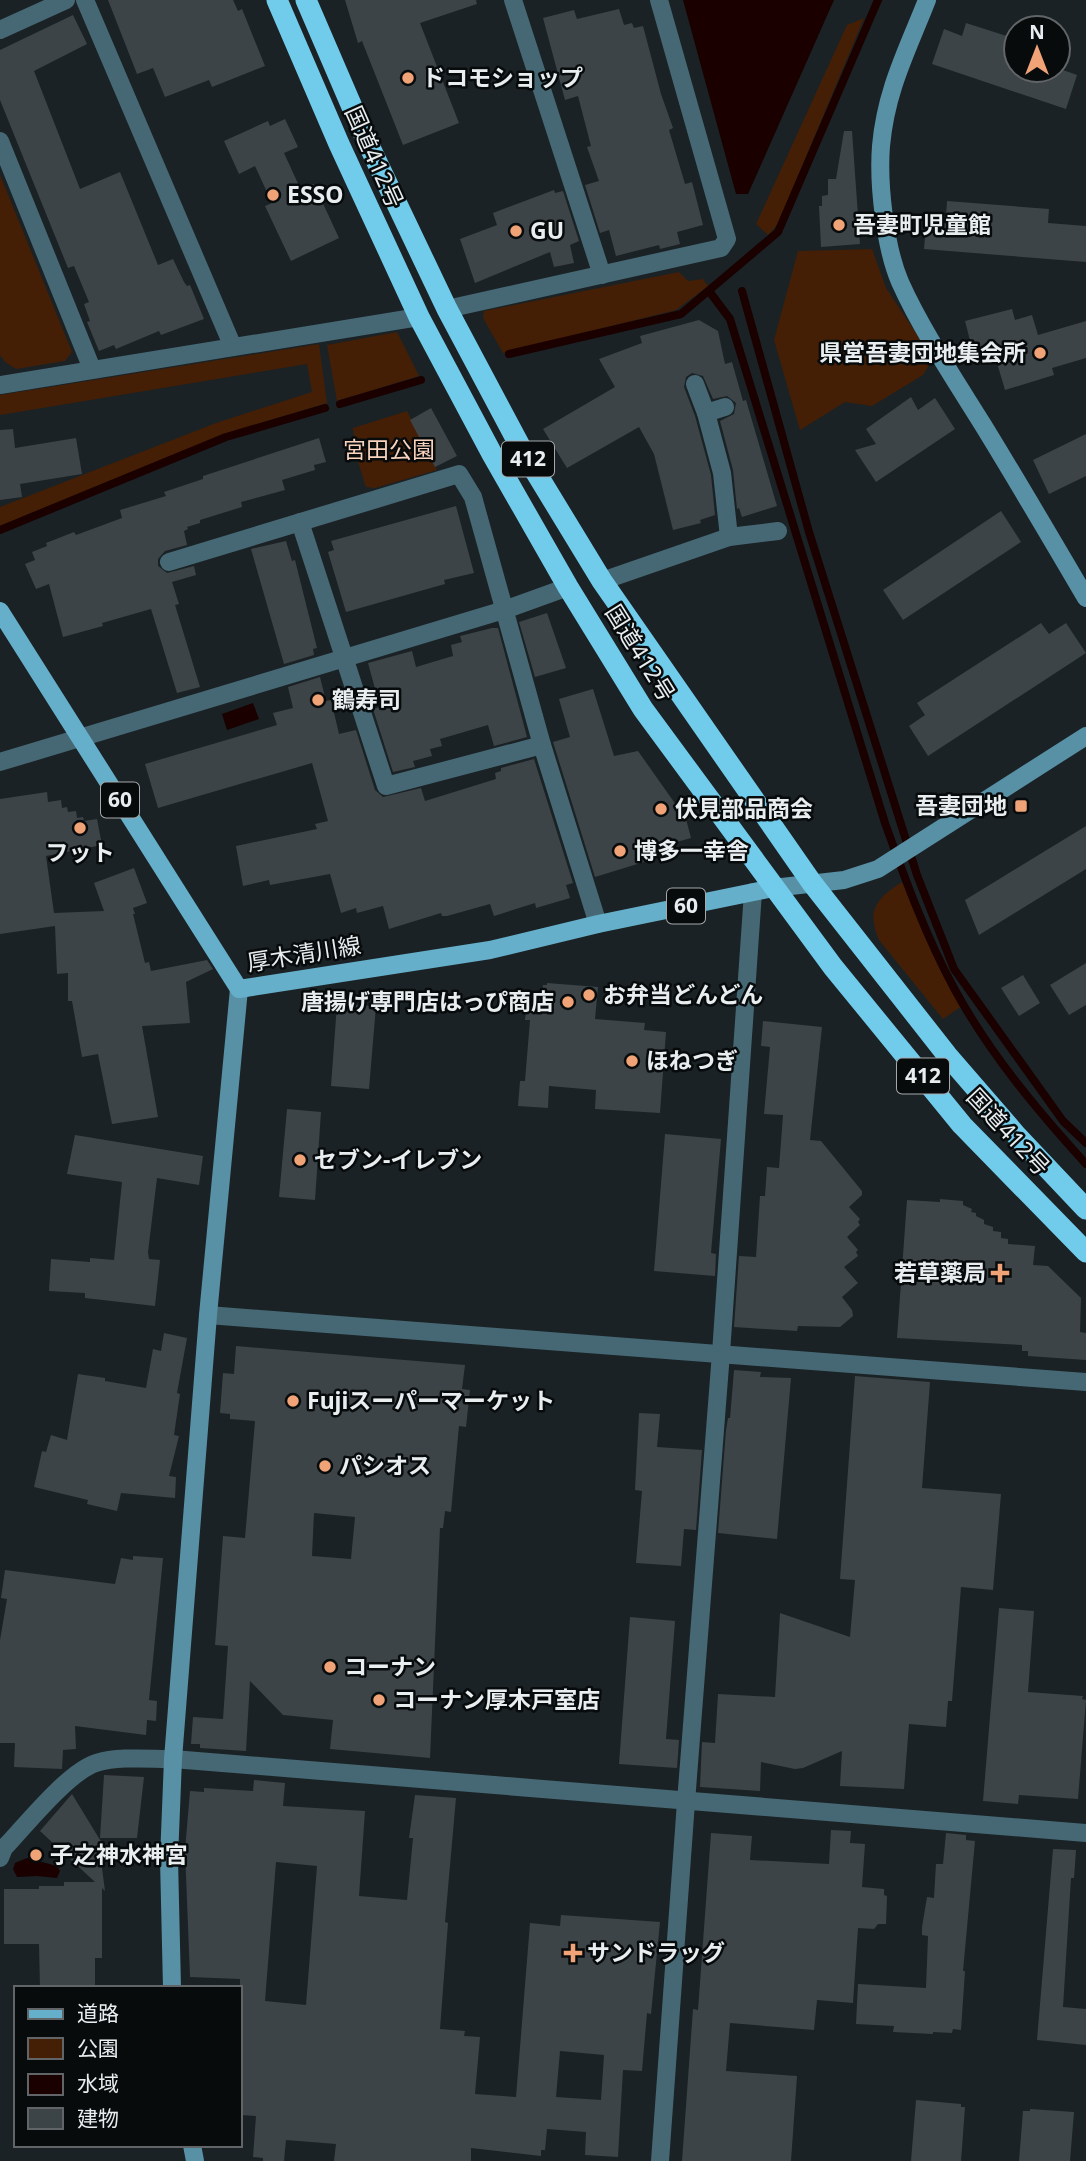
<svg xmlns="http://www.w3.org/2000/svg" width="1086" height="2161" font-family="'Noto Sans','Noto Sans JP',sans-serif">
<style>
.green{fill:#441f06}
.water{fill:#1a0100}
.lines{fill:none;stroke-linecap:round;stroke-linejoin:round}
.stream{stroke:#1a0100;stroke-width:8}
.building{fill:#3c4448;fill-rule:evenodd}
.street{stroke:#466874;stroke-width:18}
.secondary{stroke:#5890a5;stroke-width:18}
.primary{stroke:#65afca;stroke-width:18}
.highway{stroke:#71ccec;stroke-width:21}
.poi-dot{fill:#efa377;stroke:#080b0c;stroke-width:2.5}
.labels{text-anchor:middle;stroke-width:5;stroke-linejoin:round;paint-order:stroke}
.shield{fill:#080b0c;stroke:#a5a9ab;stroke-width:2}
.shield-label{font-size:21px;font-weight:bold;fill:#e8edef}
.poi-label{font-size:23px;font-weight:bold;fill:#e8edef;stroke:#080b0c;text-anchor:start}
.street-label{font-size:23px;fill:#e8edef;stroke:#080b0c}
.park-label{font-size:23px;fill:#f9d3be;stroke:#080b0c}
</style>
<rect width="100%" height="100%" fill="#1a2225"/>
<g class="green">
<polygon points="864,18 778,224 768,235 756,224 847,25"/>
<polygon points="0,175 72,352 65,361 16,369 5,362 0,355"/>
<polygon points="872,249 886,288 933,359 923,375 872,406 845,402 800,430 774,340 798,251"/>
<polygon points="679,272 688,281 703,279 708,286 676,310 503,353 483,318 484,311"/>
<polygon points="397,332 419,376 337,401 327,345"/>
<polygon points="319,344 327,403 222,435 0,526 0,507 216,423 312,392 307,364 0,415 0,395"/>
<polygon points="407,411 437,470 375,488 366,487 356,456 353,428"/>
<path d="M902 882 939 965 962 1006 943 1019 879 940C866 910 877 898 902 882Z"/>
</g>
<g class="water">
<polygon points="683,0 834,0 748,194 736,194"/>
<polygon points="253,703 259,719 227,730 222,714"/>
<polygon points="27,1858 57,1866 60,1871 57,1878 37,1876 17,1877 13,1869 15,1863"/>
</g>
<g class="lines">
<g class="stream">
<path d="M709 291 730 319 885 823C905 879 926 937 955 990 990 1054 1037 1110 1086 1164"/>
<polyline points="742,291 809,532 917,875 954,969 1063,1121 1086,1143"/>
<polyline points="509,354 681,314 778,232 878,0"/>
<polyline points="340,404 421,380"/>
<polyline points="0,530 226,437 325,408"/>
</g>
</g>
<g class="building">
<polygon points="108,0 233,0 238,11 242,9 265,66 212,87 209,80 165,97 153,68 137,74"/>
<polygon points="345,0 476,0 477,4 420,23 459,123 403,145 362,41 358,43"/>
<polygon points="619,9 624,25 632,23 634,28 643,26 661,94 673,128 669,130 685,184 692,182 703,225 677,232 680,244 660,249 659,245 616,256 609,230 600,233 585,185 599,181 587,147 591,146 578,96 565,100 543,18 574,10 577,19"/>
<polygon points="73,15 87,44 34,71 80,189 120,172 158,265 173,259 184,282 187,286 190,285 204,319 161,335 159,331 116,349 114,345 99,351 87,322 90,321 84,304 89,302 74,266 68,268 0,100 0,50"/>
<polygon points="966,23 1016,39 1016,70 1063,70 1077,75 1066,109 932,64 944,29 962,36"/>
<polygon points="285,119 298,147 284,153 301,190 314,184 339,238 291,261 265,206 272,203 255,166 239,174 224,141 268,121 270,126"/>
<polygon points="844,131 852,131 860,244 821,247 819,206 822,206 822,196 828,195 828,179 836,179"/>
<polygon points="554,190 555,193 563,191 579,241 570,245 574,263 554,267 550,252 475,283 460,239 497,225 493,213"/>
<polygon points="947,201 1049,209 1048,223 1086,226 1086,262 924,249 927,215 946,216"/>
<polygon points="1012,309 1015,320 1032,315 1038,335 1086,321 1086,358 1052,368 1054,375 1005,390 992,346 973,352 965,321"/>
<polygon points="699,320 718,331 725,364 732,362 743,401 746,400 777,506 742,517 739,508 737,509 733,470 720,421 734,414 736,403 727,396 713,399 703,376 692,373 686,377 684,387 695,416 711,475 715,515 700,520 701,523 673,530 654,454 639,427 567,468 543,429 615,387 599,359 642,343 640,336"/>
<polygon points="911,397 918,410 935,398 955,429 876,482 855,450 876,444 866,429"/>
<polygon points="431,408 457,456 435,467 410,420"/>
<polygon points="13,429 15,448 76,438 82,474 20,484 22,497 0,500 0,430"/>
<polygon points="1086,434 1086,476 1049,494 1033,460"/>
<polygon points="319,438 326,462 314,465 315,470 282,480 285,490 241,502 242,507 200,520 200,523 187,527 188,529 184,531 187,545 165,551 158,559 158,566 167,573 194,566 196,575 172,582 179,604 175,605 200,687 177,693 151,609 102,623 103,626 63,637 49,584 36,589 25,564 35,560 32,552 47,546 46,543 74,532 76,535 122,518 120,510 166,496 164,492 203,479 203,476"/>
<polygon points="456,506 474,573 444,580 445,584 346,612 328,552 334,550 331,541"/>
<polygon points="1001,511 1021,542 903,620 883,590"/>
<polygon points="286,541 292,561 295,560 317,648 313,649 314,655 284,664 251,549"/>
<polygon points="547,613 566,668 535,677 519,622"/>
<polygon points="1041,623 1049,634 1066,623 1086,653 928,756 909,726 925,715 917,703"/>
<polygon points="492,628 498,628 527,737 494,746 488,725 440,739 442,746 430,749 432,756 413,761 415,767 393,772 373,709 380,707 368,663 412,651 416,667 453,656 451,645 462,642 460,636"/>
<polygon points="320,677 326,701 331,700 339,734 356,730 375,790 383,797 421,788 425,801 496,779 495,773 501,771 501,768 534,759 573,883 566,885 570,898 536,908 535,903 494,916 490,904 447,916 442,916 441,913 389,929 383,906 357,913 356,908 341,913 330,874 270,885 269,880 243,886 236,846 317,829 315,824 328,821 312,763 158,808 145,764 277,725 273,713 293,708 288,687"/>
<polygon points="593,689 614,756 638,751 686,819 691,838 641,852 644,862 595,877 553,742 570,737 559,699"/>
<polygon points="47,792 48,802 61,800 62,808 67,807 68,812 76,811 77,818 83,817 84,821 97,819 102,845 46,856 54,913 104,911 94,883 134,868 147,903 133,908 135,914 133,914 145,963 149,962 151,971 207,960 213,969 186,982 190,1023 142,1026 158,1117 112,1124 98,1054 82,1057 72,1001 68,1001 68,973 57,974 55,926 0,934 0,799"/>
<polygon points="1086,826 1086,869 979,935 965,900"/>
<polygon points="1086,963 1086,1005 1069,1015 1050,985"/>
<polygon points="1023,975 1040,1003 1019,1016 1001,988"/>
<polygon points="547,983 598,987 595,1019 645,1023 644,1030 666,1032 660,1113 595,1109 596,1090 549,1086 548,1108 518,1106 520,1081 525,1081 530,1020 525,1020 527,999 541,1000 543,985 547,985"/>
<polygon points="337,1004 376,1006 369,1089 331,1086"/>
<polygon points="763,1021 822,1027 810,1140 821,1141 862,1191 862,1195 849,1207 860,1219 858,1222 860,1225 847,1237 858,1250 856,1252 858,1256 844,1267 858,1283 842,1297 852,1310 853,1316 840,1327 798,1326 797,1331 734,1327 739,1256 756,1257 760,1196 765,1196 767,1167 779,1168 783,1115 764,1114 770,1047 761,1046"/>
<polygon points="287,1109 321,1112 315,1200 279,1197"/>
<polygon points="665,1134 721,1139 711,1253 716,1254 715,1276 654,1271"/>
<polygon points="75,1135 203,1156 199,1185 157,1178 148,1252 149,1259 160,1260 155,1306 85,1298 85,1293 49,1291 51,1259 90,1262 90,1258 114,1260 122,1182 67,1174"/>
<polygon points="940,1199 963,1201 963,1205 972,1209 971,1212 976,1213 976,1216 984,1220 984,1224 993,1227 993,1231 1001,1232 1001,1238 1008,1239 1008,1244 1035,1246 1033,1265 1048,1266 1081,1298 1080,1332 1086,1333 1086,1360 1028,1356 1028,1351 1022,1351 1022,1345 897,1338 907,1200 940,1202"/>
<polygon points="164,1333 187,1338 177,1393 180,1394 174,1435 179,1436 169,1476 176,1477 175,1498 121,1493 117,1511 87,1504 88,1500 34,1487 42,1451 46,1452 51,1435 67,1440 78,1374 105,1378 105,1381 146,1388 153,1349 161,1351"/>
<path d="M236 1346 465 1365 462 1389 470 1390 466 1427 459 1426 451 1512 445 1511 443 1528H440L430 1758 330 1749 333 1720 283 1715 250 1681 246 1751 200 1748V1744H191L193 1717 223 1719 228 1646 215 1645 223 1536 245 1538 255 1421 230 1419V1414L220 1413 223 1373 234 1374ZM314 1513 355 1517 351 1559 312 1556Z"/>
<polygon points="734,1370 761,1372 760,1377 791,1378 777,1539 718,1533 726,1430 728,1418 730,1418"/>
<polygon points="855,1376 930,1382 922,1488 1001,1494 993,1590 961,1587 952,1701 948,1701 946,1727 909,1724 904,1789 840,1786 842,1751 803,1768 795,1769 761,1762 760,1791 700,1787 702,1742 715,1743 718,1694 775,1697 780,1613 850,1637 855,1580 840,1579"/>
<polygon points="639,1413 660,1414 657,1447 702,1450 696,1530 684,1529 681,1566 636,1563 642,1491 635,1490"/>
<polygon points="133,1556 163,1558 149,1700 157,1701 156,1721 147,1720 146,1735 75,1726 76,1749 63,1750 62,1769 14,1767 15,1743 0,1743 0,1640 7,1599 1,1598 5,1570 115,1584 121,1558 133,1560"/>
<polygon points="999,1608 1034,1611 1028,1692 1083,1696 1082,1699 1086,1700 1078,1799 1019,1795 1018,1804 983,1801"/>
<polygon points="630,1617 675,1621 666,1739 679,1740 677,1768 619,1764"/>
<polygon points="104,1775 144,1777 137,1838 100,1838"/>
<path d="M254 1780 285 1783 283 1806 365 1811 359 1896 407 1900 413 1838H409L415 1795 456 1798 445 1922 448 1923 440 2029 465 2031 464 2036 480 2037 475 2094 516 2097 530 1923 560 1926 561 1915 660 1922 651 2014 647 2013 642 2071 623 2070 618 2157 585 2155 586 2132 547 2129 545 2150H541V2156L471 2148V2161H334L336 2144 286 2140 284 2161H263V2158L253 2157 256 2116 240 2115V1979L190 1977 185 1850 190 1791 204 1792V1788L253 1791ZM276 1862 317 1866 306 2005 265 2001ZM560 2051 604 2055 601 2100 556 2097Z"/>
<polygon points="72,1794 108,1853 100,1853 105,1891 102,1888 102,1958 95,1958 95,1988 40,1988 39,1944 4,1944 4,1889 39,1889 39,1886 64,1886 64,1882 95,1882 40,1831"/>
<polygon points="831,1830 851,1831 850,1843 865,1844 862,1887 884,1889 884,1895 887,1896 886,1924 878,1924 874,1929 858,1928 853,2003 817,2000 814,2030 730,2023 726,2071 797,2076 791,2161 682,2161 693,2009 698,2010 711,1833 752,1836 750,1860 829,1864"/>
<polygon points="946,1833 966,1835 966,1840 975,1841 963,1971 965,1971 961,2030 953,2029 952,2033 933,2032 933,2034 893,2032 894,2026 856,2024 858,1984 926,1988 928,1936 922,1935 922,1927 927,1897 934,1898 936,1864 943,1864"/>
<polygon points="1053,1849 1076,1850 1074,1878 1071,1878 1063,2007 1086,2009 1086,2045 1037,2040"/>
<polygon points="916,2100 961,2104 961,2107 965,2107 961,2161 911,2161"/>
<polygon points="1030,2109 1074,2112 1070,2161 1019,2161 1023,2111 1030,2111"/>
</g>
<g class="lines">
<g class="street">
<polyline points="85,0 233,347"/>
<polyline points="513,0 602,275"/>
<polyline points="0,30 66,0"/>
<polyline points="0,141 92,369"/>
<polyline points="447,309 721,248 727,239 659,0"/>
<polyline points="695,384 706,413 722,473 729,537"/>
<polyline points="0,385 419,317"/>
<polyline points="706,413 725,407"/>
<polyline points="300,522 386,786 542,745"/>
<polyline points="169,562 459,474 473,497 542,745 598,924"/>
<polyline points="602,581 729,537 778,531"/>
<polyline points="0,762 504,610 568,587"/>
<polyline points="208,1315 1086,1382"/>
<path d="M0 1858 4 1848C25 1826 68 1772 96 1763 119 1756 149 1759 173 1759L1086 1833"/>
<polyline points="660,2161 686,1802 721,1353 753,892"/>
</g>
<g class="secondary">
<path d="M927 0C907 51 886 90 881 146 878 184 885 247 900 282 921 329 955 380 983 425 1018 482 1052 540 1086 598"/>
<polyline points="773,888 844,880 878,869 1086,736"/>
<polyline points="172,1988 169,1859 173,1759 208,1315 239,989"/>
<polyline points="192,2145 195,2161"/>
</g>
<polyline class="primary" points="0,611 239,989 490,950 598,924 773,888"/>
<g class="highway">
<polyline points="277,0 339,144 419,317 492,454 568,587 643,709 833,967 962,1125 1086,1252"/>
<polyline points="306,0 365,137 447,309 521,448 602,581 812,883 947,1055 1017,1136 1086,1209"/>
</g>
</g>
<g class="poi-dot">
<circle cx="408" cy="78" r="7"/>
<circle cx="273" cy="195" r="7"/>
<circle cx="839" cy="225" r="7"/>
<circle cx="516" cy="231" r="7"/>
<circle cx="1040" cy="353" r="7"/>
<circle cx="318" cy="700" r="7"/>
<rect x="1014" y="799" width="14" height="14" rx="3.5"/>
<circle cx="661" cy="809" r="7"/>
<circle cx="80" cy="828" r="7"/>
<circle cx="620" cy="851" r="7"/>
<circle cx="589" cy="995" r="7"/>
<circle cx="568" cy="1002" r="7"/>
<circle cx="632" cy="1061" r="7"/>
<circle cx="300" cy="1160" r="7"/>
<path d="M996.5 1262.5h7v7h7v7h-7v7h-7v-7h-7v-7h7z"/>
<circle cx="293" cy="1401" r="7"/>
<circle cx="325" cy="1466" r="7"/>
<circle cx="330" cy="1667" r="7"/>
<circle cx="379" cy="1700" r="7"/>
<circle cx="36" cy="1855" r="7"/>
<path d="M569.5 1942.5h7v7h7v7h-7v7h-7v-7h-7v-7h7z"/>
</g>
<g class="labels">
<g class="shield">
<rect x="502" y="441.5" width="52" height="35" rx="5"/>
<rect x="101" y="782.5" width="38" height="35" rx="5"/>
<rect x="667" y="888.5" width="38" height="35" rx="5"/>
<rect x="897" y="1058.5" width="52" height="35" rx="5"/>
</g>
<g class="shield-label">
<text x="528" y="466">412</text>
<text x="120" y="807">60</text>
<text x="686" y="913">60</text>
<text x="923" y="1083">412</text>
</g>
<g class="poi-label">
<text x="422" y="86">ドコモショップ</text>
<text x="287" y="203">ESSO</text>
<text x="853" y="233">吾妻町児童館</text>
<text x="530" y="239">GU</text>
<text x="1026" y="361" text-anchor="end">県営吾妻団地集会所</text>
<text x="332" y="708">鶴寿司</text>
<text x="1007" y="814" text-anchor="end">吾妻団地</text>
<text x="675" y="817">伏見部品商会</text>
<text x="634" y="859">博多一幸舎</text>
<text x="80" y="861" text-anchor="middle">フット</text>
<text x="603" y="1003">お弁当どんどん</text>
<text x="554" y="1010" text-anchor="end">唐揚げ専門店はっぴ商店</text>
<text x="646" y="1069">ほねつぎ</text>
<text x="314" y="1168">セブン-イレブン</text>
<text x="986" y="1281" text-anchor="end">若草薬局</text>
<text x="307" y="1409">Fujiスーパーマーケット</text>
<text x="339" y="1474">パシオス</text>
<text x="344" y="1675">コーナン</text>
<text x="393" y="1708">コーナン厚木戸室店</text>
<text x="50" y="1863">子之神水神宮</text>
<text x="587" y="1961">サンドラッグ</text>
</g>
<g class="street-label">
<text transform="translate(374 157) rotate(66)" y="8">国道412号</text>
<text transform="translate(640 653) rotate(58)" y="8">国道412号</text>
<text transform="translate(304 954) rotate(-9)" y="8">厚木清川線</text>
<text transform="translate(1008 1132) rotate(47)" y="8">国道412号</text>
</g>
<g class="park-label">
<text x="389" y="458">宮田公園</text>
</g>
</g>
<rect x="14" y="1986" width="228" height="161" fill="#080b0c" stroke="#626567" stroke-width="2"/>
<rect x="28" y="2009" width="35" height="10" fill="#65afca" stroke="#626567" stroke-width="2"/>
<text x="77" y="2021" font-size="21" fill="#e8edef">道路</text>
<rect x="28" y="2038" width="35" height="21" fill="#441f06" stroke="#626567" stroke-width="2"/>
<text x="77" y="2056" font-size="21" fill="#e8edef">公園</text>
<rect x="28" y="2074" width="35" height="21" fill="#1a0100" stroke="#626567" stroke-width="2"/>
<text x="77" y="2091" font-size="21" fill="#e8edef">水域</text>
<rect x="28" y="2108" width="35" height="21" fill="#3c4448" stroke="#626567" stroke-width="2"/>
<text x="77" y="2126" font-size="21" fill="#e8edef">建物</text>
<g transform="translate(1037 49)"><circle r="33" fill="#080b0c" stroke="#626567" stroke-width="2"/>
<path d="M0-5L12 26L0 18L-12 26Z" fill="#efa377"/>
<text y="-10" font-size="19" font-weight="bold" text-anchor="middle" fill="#e8edef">N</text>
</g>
</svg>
